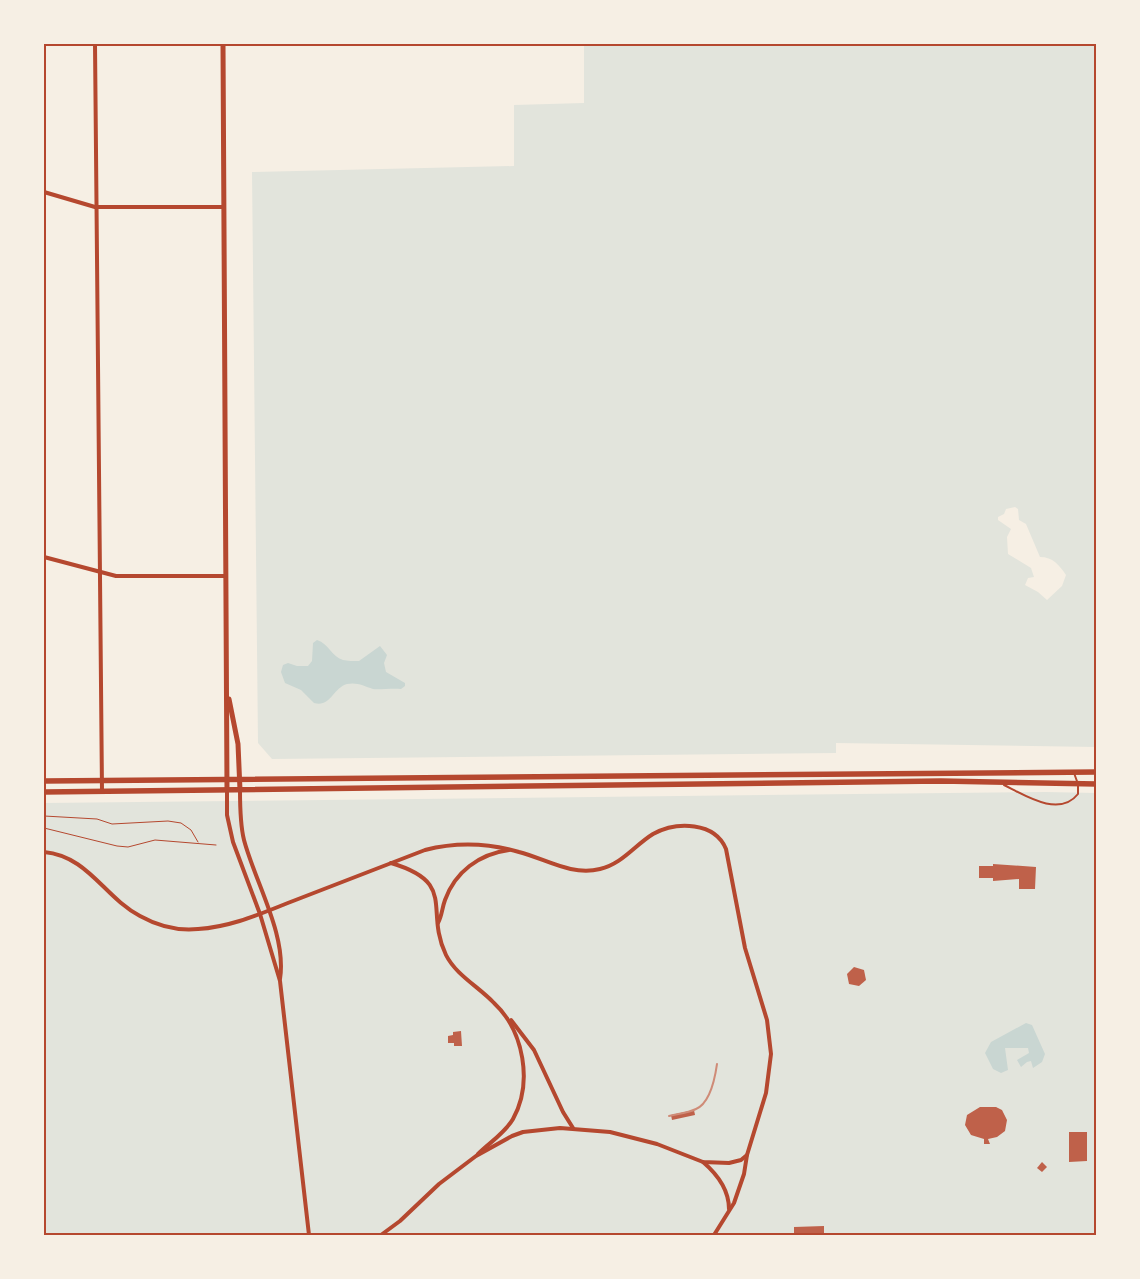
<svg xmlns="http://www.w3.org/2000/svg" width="1140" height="1279" font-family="'Golos Text',sans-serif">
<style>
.green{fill:#e2e4dc;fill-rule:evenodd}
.water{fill:#c9d6d2}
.building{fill:#bf614a}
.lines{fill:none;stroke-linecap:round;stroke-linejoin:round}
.path{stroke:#b5482f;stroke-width:1}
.service{stroke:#b5482f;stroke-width:2}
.minor{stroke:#b5482f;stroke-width:4}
.tertiary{stroke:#b5482f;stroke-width:5}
.secondary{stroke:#b5482f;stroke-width:5.5}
.rail{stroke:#cf8b77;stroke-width:2}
.neatline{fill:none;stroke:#b5482f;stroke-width:2}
</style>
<rect width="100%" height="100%" fill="#f6efe4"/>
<g class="green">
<path d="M584 44H1096V747L836 743V753L272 759 258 743 252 172 514 166V105L584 103ZM1015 507 1018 509 1019 520 1026 524 1040 557C1053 557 1059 565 1066 575L1062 586 1047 600 1038 592 1025 585 1028 578 1034 577 1031 568 1008 554 1007 537 1011 529 998 520V517L1004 514 1006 509Z"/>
<polygon points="1046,792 1096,793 1096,1235 44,1235 44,803"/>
</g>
<g class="water">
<path d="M317 640C329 644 331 656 343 660 347 661 354 661 359 661L380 646 387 655 384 663 386 672 405 683V686L401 689C392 688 378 690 373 689 364 686 357 682 347 684 333 688 330 708 314 703L301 690 285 683 281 672 283 665 288 663 297 666H308L312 661 313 643Z"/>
<polygon points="1026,1023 1032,1025 1045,1054 1042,1062 1033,1068 1031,1061 1027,1062 1021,1067 1017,1060 1029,1053 1028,1048 1005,1048 1008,1070 1001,1073 993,1069 985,1053 991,1042"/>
</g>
<g class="building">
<polygon points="993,864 1036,867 1035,889 1019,889 1019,879 993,881 993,878 979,878 979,866 993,866"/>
<polygon points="854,967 864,970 866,980 859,986 849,984 847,974"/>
<polygon points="461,1031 462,1046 454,1046 454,1043 448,1043 448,1036 453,1035 453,1032"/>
<polygon points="980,1107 996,1107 1002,1110 1007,1120 1005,1131 997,1137 988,1139 990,1144 984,1144 984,1139 971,1135 965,1125 967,1115"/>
<polygon points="694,1110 695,1115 672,1120 671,1115"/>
<polygon points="1069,1132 1087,1132 1087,1161 1069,1162"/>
<polygon points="1042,1162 1047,1167 1042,1172 1037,1168"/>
<polygon points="824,1226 824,1234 794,1235 794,1227"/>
</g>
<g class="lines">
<g class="path">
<polyline points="44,816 97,819 112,824 168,821 181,823 191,830 198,842"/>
<polyline points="44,828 117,846 128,847 155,840 216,845"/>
</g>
<path class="service" d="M1004 785C1024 795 1059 818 1078 794V784L1074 773"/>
<g class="minor">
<polyline points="95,44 102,791"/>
<polyline points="44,192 95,207 224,207"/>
<polyline points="44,557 116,576 225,576"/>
<polyline points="227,790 227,815 233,842 260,914 280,981 309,1235"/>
<path d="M240 790C240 807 240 824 244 840 255 882 287 935 280 979"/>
<path d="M44 852C88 856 104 897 140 916 158 926 178 931 198 929 232 927 262 913 293 901 337 884 381 867 425 850 456 842 488 843 519 852 546 859 571 876 600 869 622 864 635 845 653 834 677 821 715 822 726 849L745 948 767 1020 771 1054 766 1093 747 1155 744 1174 734 1203 714 1235"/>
<path d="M391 863C458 883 424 909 446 955 456 975 479 987 494 1003 524 1031 533 1083 513 1119 505 1133 489 1143 478 1154"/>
<path d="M438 923C442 916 442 908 445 900 455 872 479 854 509 850"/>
<polyline points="511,1020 534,1050 563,1112 573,1128"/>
<path d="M703 1162C717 1174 729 1190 729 1209"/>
<polyline points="381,1235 400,1221 439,1184 476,1156 512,1136 523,1132 560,1128 610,1132 657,1144 703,1162 729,1163 741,1160 747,1155"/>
</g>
<g class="tertiary">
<polyline points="223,44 227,790"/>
<polyline points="229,699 238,744 240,790"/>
</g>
<g class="secondary">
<polyline points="44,781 1096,772"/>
<polyline points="44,792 941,781 1096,784"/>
</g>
<path class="rail" d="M669 1116C677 1114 688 1113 696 1109 710 1103 715 1078 717 1064"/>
</g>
<rect width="1140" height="1279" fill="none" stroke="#f6efe4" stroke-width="90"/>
<rect x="45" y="45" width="1050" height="1189" class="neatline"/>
</svg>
